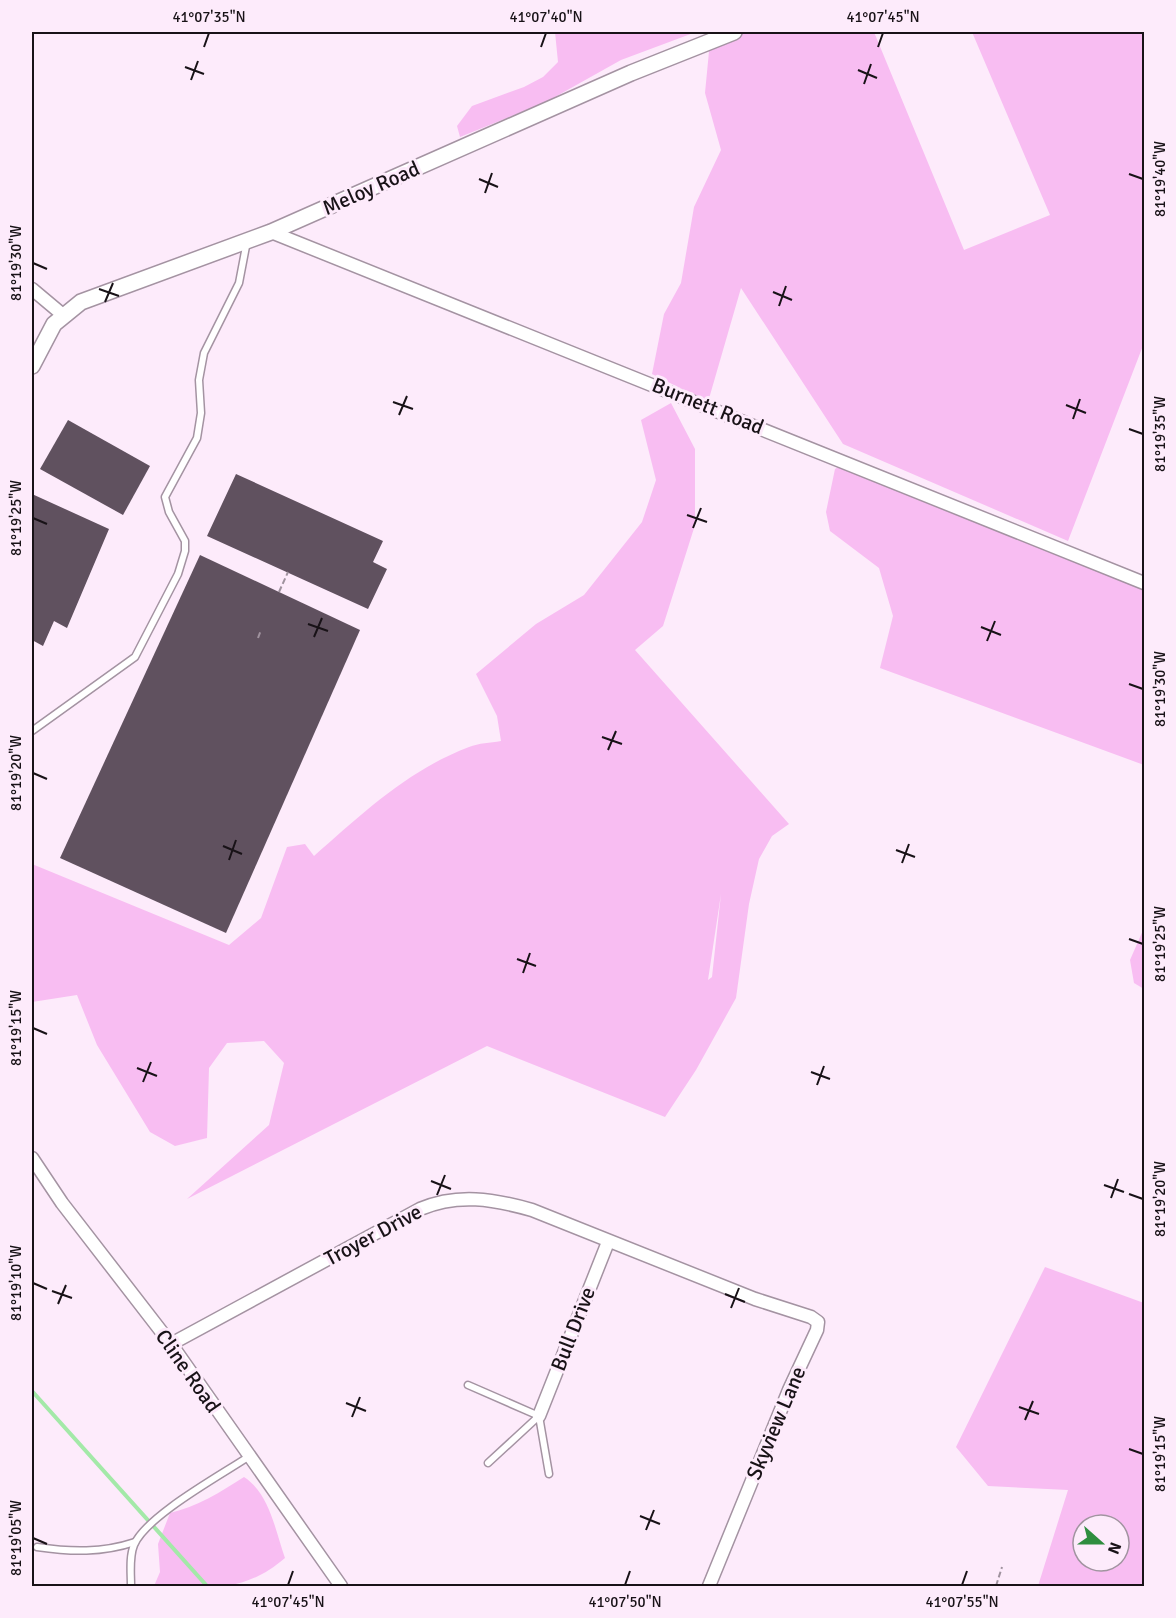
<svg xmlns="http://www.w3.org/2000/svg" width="1176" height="1618" font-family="Signika,sans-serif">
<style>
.green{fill:#f8bdf2;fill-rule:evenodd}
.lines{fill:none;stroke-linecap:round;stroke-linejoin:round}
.stream{stroke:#a3e9a8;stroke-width:4}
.building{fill:#60515f}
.service-casing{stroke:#a493a2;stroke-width:9}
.minor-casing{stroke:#a493a2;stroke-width:15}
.tertiary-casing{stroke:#a493a2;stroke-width:18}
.path{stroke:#9f929e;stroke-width:2;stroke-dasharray:6 3;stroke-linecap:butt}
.service{stroke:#fff;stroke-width:6}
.minor{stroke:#fff;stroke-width:12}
.tertiary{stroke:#fff;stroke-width:15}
.ticks{fill:none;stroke:#181217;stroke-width:2}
.labels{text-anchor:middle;stroke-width:6;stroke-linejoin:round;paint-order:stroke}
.street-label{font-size:21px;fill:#181217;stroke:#fdebfb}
.neatline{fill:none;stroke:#181217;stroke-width:2}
.ticks-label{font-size:15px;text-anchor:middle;fill:#181217}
</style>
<rect width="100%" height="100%" fill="#fdebfb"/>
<g class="green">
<polygon points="555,32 696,32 621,60 546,102 460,137 457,126 472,106 524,87 543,77 558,62"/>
<polygon points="734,32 874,32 964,250 1050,215 972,32 1144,32 1144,343 1068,541 843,444 741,288 708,402 652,374 664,314 681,283 694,207 721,150 705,93 710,41"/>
<path d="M671 403 695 449V525L663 626 635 650 789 824 772 836 759 859 749 904 736 998 696 1070 665 1117 487 1046 187 1199 269 1125 284 1063 264 1041 227 1043 209 1068 207 1138 175 1146 150 1132 97 1045 77 995 32 1002V864L229 945 261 918 287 847 305 844 314 856C362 814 408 770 469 747 479 743 490 743 501 741L497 716 476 674 536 624 584 595 642 522 656 480 641 420ZM721 894 712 977 708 980Z"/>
<polygon points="845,463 1144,583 1144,765 880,668 893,616 879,568 830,531 826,512 835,469"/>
<polygon points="1144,928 1144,989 1134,983 1130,960"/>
<path d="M1045 1267 1144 1303V1586H1038L1068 1490 988 1486 956 1447ZM1083 1525H1119V1561H1083Z"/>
<path d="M244 1477C270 1494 275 1530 285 1558 242 1595 206 1587 154 1586L160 1572 158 1544 170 1513C196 1507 221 1492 244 1477Z"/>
</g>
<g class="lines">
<polyline class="stream" points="32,1391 207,1586"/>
</g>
<g class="building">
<polygon points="68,420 150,466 123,515 40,469"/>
<polygon points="236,474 383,541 373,562 387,569 368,609 207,536"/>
<polygon points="32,494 109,529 67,628 54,621 43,646 32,640"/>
<polygon points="200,555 360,630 226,933 60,858"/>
</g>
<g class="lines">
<g class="service-casing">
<g id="service">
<polyline points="32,731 135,657 178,574 185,551 185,541 169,512 165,497 197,438 201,413 199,380 204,353 239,283 247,241"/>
<polyline points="468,1385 539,1416 549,1474"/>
<polyline points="488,1463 539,1416"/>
<path d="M37 1547C71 1552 102 1553 135 1542"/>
<path d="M131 1586C131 1573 129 1557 134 1545 146 1516 221 1475 248 1457"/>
</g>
</g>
<g class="minor-casing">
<g id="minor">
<polyline points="271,232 1144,583"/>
<polyline points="32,289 63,315"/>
<polyline points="32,1158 62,1203 171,1344 341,1586"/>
<path d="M171 1344 420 1209C458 1193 493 1199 532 1210L755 1299 811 1317 818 1322 817 1330 789 1390 709 1586"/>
<polyline points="539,1416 608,1242"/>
</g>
</g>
<g class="tertiary-casing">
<polyline id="tertiary" points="32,366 54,324 81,302 271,232 631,73 734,32"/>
</g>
<g class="path">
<polyline points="279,592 288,572"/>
<polyline points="258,638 261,630"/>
<polyline points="996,1586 1002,1567"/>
</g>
<use href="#service" class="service"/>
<use href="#minor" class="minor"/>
<use href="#tertiary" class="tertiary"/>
</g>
<path class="ticks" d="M204 47 209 33M541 47 546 33M878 47 883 33M185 67 204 74M858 70 877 78M191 80 198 61M864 84 871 64M1129 174 1143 179M479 179 498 187M485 193 492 173M33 263 47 269M99 289 119 296M773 292 792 300M105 302 113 283M779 306 786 286M393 402 413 409M1066 405 1086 413M399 415 407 396M1073 419 1080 399M1129 429 1143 434M687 515 707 522M33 518 47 524M693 528 701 508M308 624 328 631M981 627 1001 635M314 637 322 618M987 641 995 621M1129 684 1143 689M602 737 622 744M608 750 616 731M33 773 47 779M223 846 242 854M896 850 915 857M229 860 236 840M902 863 909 844M1129 939 1143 944M517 959 536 966M523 973 530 953M33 1028 47 1034M137 1068 157 1076M811 1072 830 1079M143 1082 151 1062M817 1085 824 1066M431 1181 451 1189M1104 1185 1124 1192M1129 1194 1143 1199M437 1195 445 1175M1111 1198 1118 1179M33 1283 47 1289M52 1291 72 1298M725 1294 745 1302M58 1304 66 1285M731 1308 739 1288M346 1403 366 1411M1019 1407 1039 1414M352 1417 360 1397M1025 1420 1033 1401M1129 1449 1143 1454M640 1516 660 1524M646 1530 654 1510M33 1538 47 1544M288 1585 293 1571M625 1585 630 1571M962 1585 967 1571"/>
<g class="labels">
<g class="street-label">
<text transform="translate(371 188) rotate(-24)" y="7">Meloy Road</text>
<text transform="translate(708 406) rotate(22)" y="7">Burnett Road</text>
<text transform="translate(373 1235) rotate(-28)" y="7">Troyer Drive</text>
<text transform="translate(573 1329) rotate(-69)" y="7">Bull Drive</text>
<text transform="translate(188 1371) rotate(55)" y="7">Cline Road</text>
<text transform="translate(776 1423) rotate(-67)" y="7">Skyview Lane</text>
</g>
</g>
<rect width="1176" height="1618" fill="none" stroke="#fdebfb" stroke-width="66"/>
<g transform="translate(1101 1543) rotate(111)"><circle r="28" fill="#fdebfb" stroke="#a194a0" stroke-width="1.5"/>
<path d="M0-4.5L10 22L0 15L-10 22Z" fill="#2f8d3f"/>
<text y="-9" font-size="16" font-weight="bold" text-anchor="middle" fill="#181217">N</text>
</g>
<rect x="33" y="33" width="1110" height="1552" class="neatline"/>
<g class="ticks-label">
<text x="209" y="22">41°07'35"N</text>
<text x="546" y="22">41°07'40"N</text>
<text x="883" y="22">41°07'45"N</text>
<text transform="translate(1160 179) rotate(-90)" y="5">81°19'40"W</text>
<text transform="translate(16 263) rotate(-90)" y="5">81°19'30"W</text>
<text transform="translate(1160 434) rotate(-90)" y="5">81°19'35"W</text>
<text transform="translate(16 518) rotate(-90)" y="5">81°19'25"W</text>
<text transform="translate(1160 689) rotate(-90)" y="5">81°19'30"W</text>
<text transform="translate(16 773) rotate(-90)" y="5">81°19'20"W</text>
<text transform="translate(1160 944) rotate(-90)" y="5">81°19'25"W</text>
<text transform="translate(16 1028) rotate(-90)" y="5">81°19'15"W</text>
<text transform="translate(1160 1199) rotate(-90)" y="5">81°19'20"W</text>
<text transform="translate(16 1283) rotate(-90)" y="5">81°19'10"W</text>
<text transform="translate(1160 1454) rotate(-90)" y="5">81°19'15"W</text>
<text transform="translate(16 1538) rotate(-90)" y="5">81°19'05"W</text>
<text x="288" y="1607">41°07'45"N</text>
<text x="625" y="1607">41°07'50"N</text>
<text x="962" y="1607">41°07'55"N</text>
</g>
</svg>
